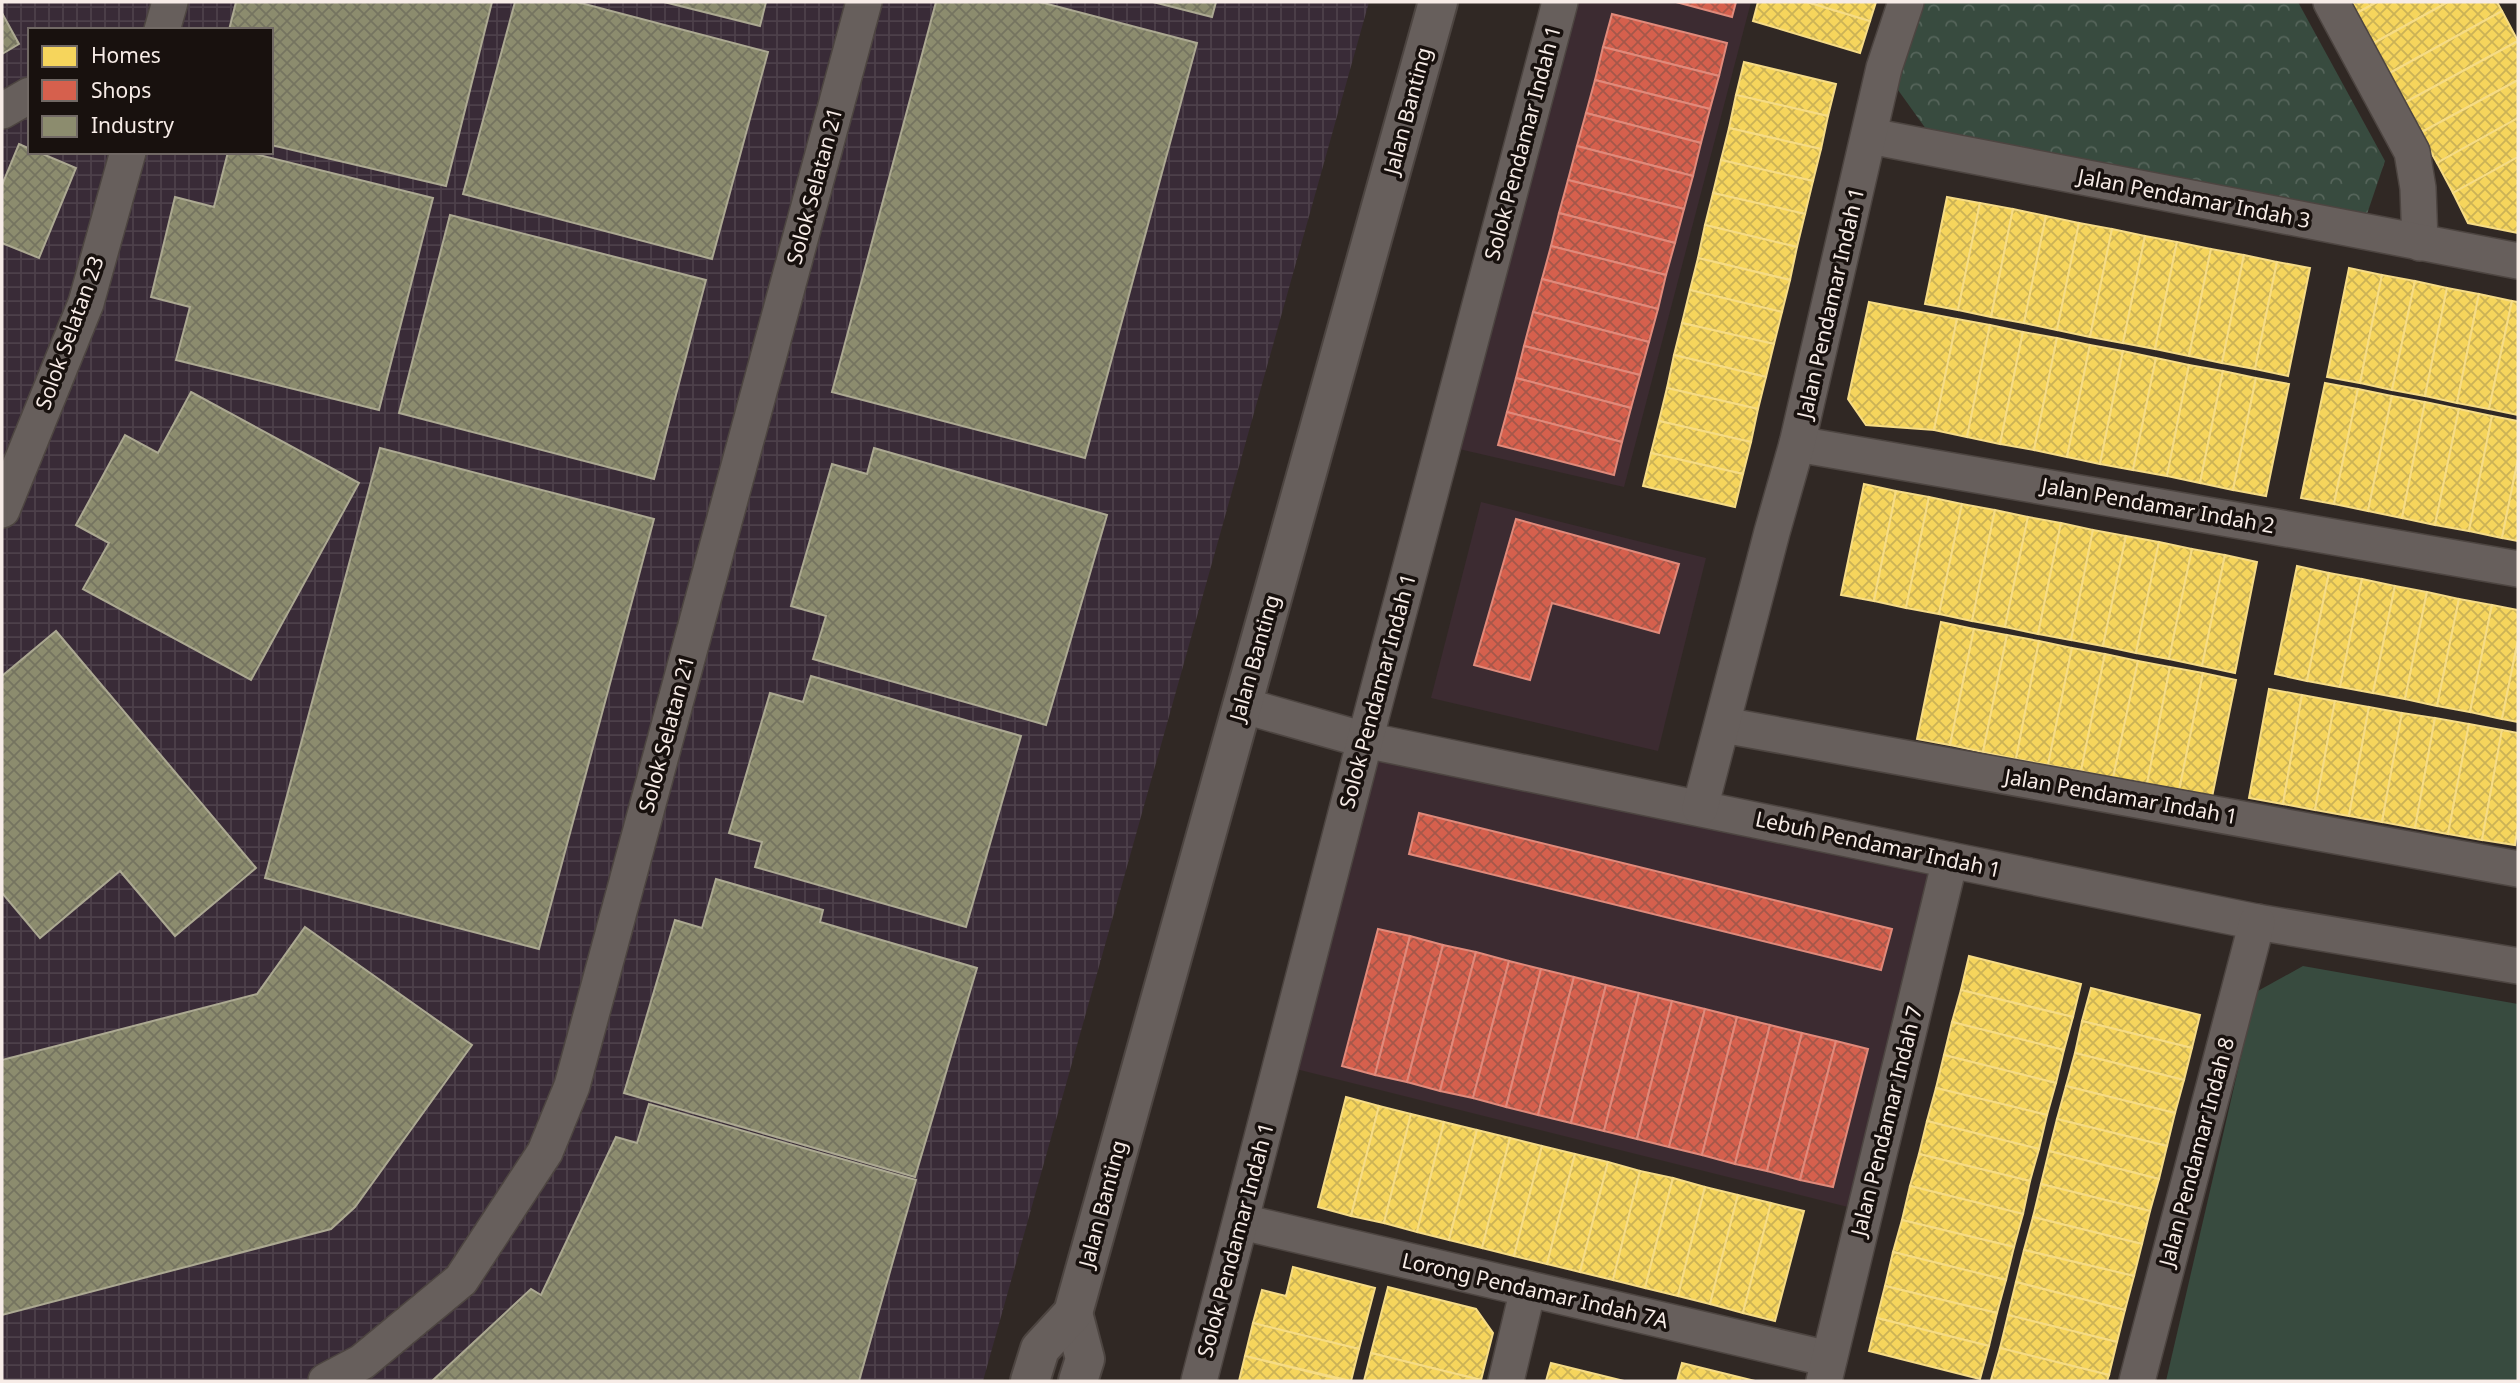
<svg xmlns="http://www.w3.org/2000/svg" width="2520" height="1383" font-family="'Noto Sans',sans-serif">
<style>
.commercial{fill:#3c2b31}
.industrial{fill:url(#industrial-grid);fill-rule:evenodd}
.park{fill:url(#park-crowns)}
.pitch{fill:#384b3f}
.homes{fill:url(#homes-cross-hatch);stroke:#f6dc86;stroke-width:2}
.shops{fill:url(#shops-cross-hatch);stroke:#e08a7b;stroke-width:2}
.industry{fill:url(#industry-cross-hatch);stroke:#aca992;stroke-width:2}
.lines{fill:none;stroke-linecap:round;stroke-linejoin:round}
.minor-casing{stroke:#4d4541;stroke-width:38}
.secondary-casing{stroke:#4d4541;stroke-width:42}
.minor{stroke:#675f5c;stroke-width:35}
.secondary{stroke:#675f5c;stroke-width:38}
.labels{text-anchor:middle;stroke-width:7;stroke-linejoin:round;paint-order:stroke}
.street-label{font-size:21px;fill:#f7ece7;stroke:#18110e}
</style>
<defs>
<pattern id="industrial-grid" width="8" height="8" patternUnits="userSpaceOnUse" patternTransform="scale(1.75)"><rect width="8" height="8" fill="#392b37"/><path d="M0 4h8M4 0v8" fill="none" stroke="#4d404a"/></pattern>
<pattern id="park-crowns" width="20" height="18" patternUnits="userSpaceOnUse" patternTransform="scale(1.75)"><rect width="20" height="18" fill="#384b3f"/><path d="M2 6a3 3 0 1 1 6 0M12 15a3 3 0 1 1 6 0" fill="none" stroke="#56655b"/></pattern>
<pattern id="homes-cross-hatch" width="8" height="8" patternUnits="userSpaceOnUse" patternTransform="scale(1.75)"><rect width="8" height="8" fill="#f6d55c"/><path d="M0 0l8 8M0 8l8-8" fill="none" stroke="#cbb256"/></pattern>
<pattern id="shops-cross-hatch" width="8" height="8" patternUnits="userSpaceOnUse" patternTransform="scale(1.75)"><rect width="8" height="8" fill="#d6604d"/><path d="M0 0l8 8M0 8l8-8" fill="none" stroke="#a5574a"/></pattern>
<pattern id="industry-cross-hatch" width="8" height="8" patternUnits="userSpaceOnUse" patternTransform="scale(1.75)"><rect width="8" height="8" fill="#8c8c6e"/><path d="M0 0l8 8M0 8l8-8" fill="none" stroke="#757460"/></pattern>
</defs>
<rect width="100%" height="100%" fill="#302824"/>
<g class="commercial">
<polygon points="1576,2 1751,2 1624,487 1459,449"/>
<polygon points="1481,502 1706,558 1658,751 1431,698"/>
<polygon points="1375,757 1932,870 1852,1208 1296,1069"/>
</g>
<path class="industrial" d="M2 2H1369L983 1381H2ZM30 30H271V152H30Z"/>
<polygon class="park" points="1919,2 2298,2 2385,161 2367,214 1926,129 1893,83"/>
<polygon class="pitch" points="2303,966 2518,1004 2518,1381 2166,1381 2256,992"/>
<g class="homes">
<polygon points="1758,2 1807,2 1870,21 1860,53 1753,21"/>
<polygon points="1807,2 1876,2 1870,21"/>
<polygon points="2349,2 2377,2 2355,14"/>
<polygon points="2377,2 2448,2 2372,44 2355,14"/>
<polygon points="2448,2 2497,2 2502,11 2388,74 2372,44"/>
<polygon points="2502,11 2518,41 2404,103 2388,74"/>
<polygon points="2518,41 2518,80 2420,133 2404,103"/>
<polygon points="1744,62 1836,84 1828,116 1736,95"/>
<polygon points="2518,80 2518,118 2437,163 2420,133"/>
<polygon points="1736,95 1828,116 1821,149 1729,128"/>
<polygon points="2518,118 2518,157 2453,193 2437,163"/>
<polygon points="1729,128 1821,149 1813,181 1721,160"/>
<polygon points="2518,157 2518,233 2468,223 2453,193"/>
<polygon points="1721,160 1813,181 1805,214 1713,193"/>
<polygon points="1713,193 1805,214 1797,247 1705,225"/>
<polygon points="1947,197 1980,203 1958,310 1925,304"/>
<polygon points="1980,203 2013,209 1991,317 1958,310"/>
<polygon points="2013,209 2046,216 2024,323 1991,317"/>
<polygon points="2046,216 2079,223 2057,330 2024,323"/>
<polygon points="2079,223 2112,229 2090,337 2057,330"/>
<polygon points="1705,225 1797,247 1790,280 1698,258"/>
<polygon points="2112,229 2145,236 2123,343 2090,337"/>
<polygon points="2145,236 2177,242 2155,349 2123,343"/>
<polygon points="2177,242 2211,249 2189,356 2155,349"/>
<polygon points="2211,249 2244,255 2222,363 2189,356"/>
<polygon points="2244,255 2277,262 2255,369 2222,363"/>
<polygon points="1698,258 1790,280 1782,312 1690,290"/>
<polygon points="2277,262 2310,268 2288,376 2255,369"/>
<polygon points="2349,268 2382,275 2360,383 2327,377"/>
<polygon points="2382,275 2415,281 2392,390 2360,383"/>
<polygon points="2415,281 2447,288 2425,396 2392,390"/>
<polygon points="2447,288 2479,294 2457,403 2425,396"/>
<polygon points="1690,290 1782,312 1774,344 1682,323"/>
<polygon points="2479,294 2512,301 2489,409 2457,403"/>
<polygon points="2512,301 2518,302 2518,415 2489,409"/>
<polygon points="1869,302 1957,319 1934,430 1866,425 1848,399"/>
<polygon points="1957,319 1990,325 1967,437 1934,430"/>
<polygon points="1682,323 1774,344 1766,377 1674,355"/>
<polygon points="1990,325 2023,332 2000,444 1967,437"/>
<polygon points="2023,332 2057,338 2034,450 2000,444"/>
<polygon points="2057,338 2090,345 2067,457 2034,450"/>
<polygon points="2090,345 2123,351 2100,464 2067,457"/>
<polygon points="2123,351 2156,358 2133,470 2100,464"/>
<polygon points="1674,355 1766,377 1758,409 1667,388"/>
<polygon points="2156,358 2189,365 2167,476 2133,470"/>
<polygon points="2189,365 2223,371 2200,483 2167,476"/>
<polygon points="2223,371 2256,378 2233,490 2200,483"/>
<polygon points="2256,378 2289,384 2266,496 2233,490"/>
<polygon points="2325,383 2358,389 2334,504 2301,498"/>
<polygon points="1667,388 1758,409 1751,442 1659,421"/>
<polygon points="2358,389 2392,396 2368,511 2334,504"/>
<polygon points="2392,396 2425,402 2402,518 2368,511"/>
<polygon points="2425,402 2459,409 2435,525 2402,518"/>
<polygon points="2459,409 2492,416 2469,531 2435,525"/>
<polygon points="2492,416 2518,421 2518,459 2502,538 2469,531"/>
<polygon points="1659,421 1751,442 1743,474 1651,453"/>
<polygon points="1651,453 1743,474 1735,507 1643,486"/>
<polygon points="2518,459 2518,541 2502,538"/>
<polygon points="1864,484 1896,491 1874,601 1841,595"/>
<polygon points="1896,491 1929,497 1906,608 1874,601"/>
<polygon points="1929,497 1962,504 1939,614 1906,608"/>
<polygon points="1962,504 1995,510 1972,621 1939,614"/>
<polygon points="1995,510 2028,517 2005,627 1972,621"/>
<polygon points="2028,517 2061,523 2038,634 2005,627"/>
<polygon points="2061,523 2093,530 2071,640 2038,634"/>
<polygon points="2093,530 2126,536 2103,646 2071,640"/>
<polygon points="2126,536 2159,542 2136,653 2103,646"/>
<polygon points="2159,542 2192,549 2169,659 2136,653"/>
<polygon points="2192,549 2225,555 2202,666 2169,659"/>
<polygon points="2225,555 2257,562 2235,673 2202,666"/>
<polygon points="2297,566 2329,573 2307,681 2275,674"/>
<polygon points="2329,573 2362,579 2340,687 2307,681"/>
<polygon points="2362,579 2395,586 2373,693 2340,687"/>
<polygon points="2395,586 2427,592 2405,699 2373,693"/>
<polygon points="2427,592 2459,599 2437,706 2405,699"/>
<polygon points="2459,599 2492,605 2470,712 2437,706"/>
<polygon points="2492,605 2518,610 2518,640 2502,719 2470,712"/>
<polygon points="1941,622 1974,629 1950,745 1917,739"/>
<polygon points="1974,629 2007,635 1983,752 1950,745"/>
<polygon points="2007,635 2039,641 2016,759 1983,752"/>
<polygon points="2518,640 2518,722 2502,719"/>
<polygon points="2039,641 2072,648 2048,765 2016,759"/>
<polygon points="2072,648 2105,654 2081,771 2048,765"/>
<polygon points="2105,654 2138,661 2113,778 2081,771"/>
<polygon points="2138,661 2170,667 2147,784 2113,778"/>
<polygon points="2170,667 2203,673 2179,791 2147,784"/>
<polygon points="2203,673 2236,680 2212,797 2179,791"/>
<polygon points="2269,689 2302,695 2283,804 2249,798"/>
<polygon points="2302,695 2335,701 2315,810 2283,804"/>
<polygon points="2335,701 2369,707 2349,816 2315,810"/>
<polygon points="2369,707 2402,713 2382,822 2349,816"/>
<polygon points="2402,713 2435,718 2415,828 2382,822"/>
<polygon points="2435,718 2469,724 2448,834 2415,828"/>
<polygon points="2469,724 2502,730 2482,840 2448,834"/>
<polygon points="2502,730 2518,733 2518,825 2515,845 2482,840"/>
<polygon points="1969,956 2081,984 2073,1017 1961,990"/>
<polygon points="2091,988 2200,1015 2192,1048 2082,1021"/>
<polygon points="1961,990 2073,1017 2064,1050 1952,1022"/>
<polygon points="2082,1021 2192,1048 2184,1080 2075,1053"/>
<polygon points="1952,1022 2064,1050 2056,1083 1944,1055"/>
<polygon points="2075,1053 2184,1080 2175,1113 2066,1086"/>
<polygon points="1944,1055 2056,1083 2047,1115 1936,1088"/>
<polygon points="2066,1086 2175,1113 2167,1146 2057,1119"/>
<polygon points="1936,1088 2047,1115 2039,1149 1927,1121"/>
<polygon points="1346,1097 1379,1106 1351,1216 1318,1207"/>
<polygon points="1379,1106 1411,1114 1384,1223 1351,1216"/>
<polygon points="1411,1114 1444,1122 1417,1232 1384,1223"/>
<polygon points="2057,1119 2167,1146 2159,1179 2049,1151"/>
<polygon points="1927,1121 2039,1149 2030,1181 1919,1154"/>
<polygon points="1444,1122 1477,1130 1449,1240 1417,1232"/>
<polygon points="1477,1130 1510,1138 1482,1248 1449,1240"/>
<polygon points="1510,1138 1542,1146 1514,1256 1482,1248"/>
<polygon points="1542,1146 1575,1154 1547,1264 1514,1256"/>
<polygon points="2049,1151 2159,1179 2150,1211 2041,1184"/>
<polygon points="1575,1154 1608,1162 1580,1272 1547,1264"/>
<polygon points="1919,1154 2030,1181 2023,1214 1910,1186"/>
<polygon points="1608,1162 1640,1171 1613,1280 1580,1272"/>
<polygon points="1640,1171 1673,1178 1645,1288 1613,1280"/>
<polygon points="1673,1178 1705,1187 1678,1296 1645,1288"/>
<polygon points="2041,1184 2150,1211 2142,1244 2033,1217"/>
<polygon points="1910,1186 2023,1214 2014,1247 1902,1220"/>
<polygon points="1705,1187 1738,1195 1710,1304 1678,1296"/>
<polygon points="1738,1195 1771,1203 1743,1313 1710,1304"/>
<polygon points="1771,1203 1804,1211 1775,1321 1743,1313"/>
<polygon points="2033,1217 2142,1244 2134,1276 2024,1250"/>
<polygon points="1902,1220 2014,1247 2006,1280 1893,1252"/>
<polygon points="2024,1250 2134,1276 2125,1310 2016,1282"/>
<polygon points="1893,1252 2006,1280 1997,1313 1885,1286"/>
<polygon points="1293,1267 1375,1288 1359,1349 1253,1323 1262,1290 1286,1296"/>
<polygon points="2016,1282 2125,1310 2117,1342 2008,1315"/>
<polygon points="1885,1286 1997,1313 1989,1346 1877,1318"/>
<polygon points="1388,1287 1476,1309 1493,1333 1481,1380 1371,1353"/>
<polygon points="2008,1315 2117,1342 2109,1375 2000,1348"/>
<polygon points="1877,1318 1989,1346 1980,1379 1869,1351"/>
<polygon points="1253,1323 1359,1349 1351,1381 1245,1356"/>
<polygon points="2000,1348 2109,1375 2107,1381 1991,1380"/>
<polygon points="1371,1353 1481,1380 1364,1381"/>
<polygon points="1245,1356 1346,1381 1239,1381"/>
<polygon points="1551,1363 1624,1381 1546,1381"/>
<polygon points="1682,1363 1755,1381 1677,1381"/>
</g>
<g class="shops">
<polygon points="1676,2 1736,2 1732,17"/>
<polygon points="1612,14 1727,43 1719,76 1603,47"/>
<polygon points="1603,47 1719,76 1710,109 1595,80"/>
<polygon points="1595,80 1710,109 1701,143 1586,113"/>
<polygon points="1586,113 1701,143 1693,176 1577,146"/>
<polygon points="1577,146 1693,176 1684,209 1568,180"/>
<polygon points="1568,180 1684,209 1675,243 1559,213"/>
<polygon points="1559,213 1675,243 1666,275 1551,246"/>
<polygon points="1551,246 1666,275 1658,309 1542,279"/>
<polygon points="1542,279 1658,309 1649,342 1533,312"/>
<polygon points="1533,312 1649,342 1640,375 1524,346"/>
<polygon points="1524,346 1640,375 1631,408 1516,378"/>
<polygon points="1516,378 1631,408 1622,442 1507,412"/>
<polygon points="1507,412 1622,442 1614,475 1498,445"/>
<polygon points="1516,519 1679,564 1659,633 1552,603 1530,680 1474,665"/>
<polygon points="1419,813 1892,929 1881,970 1409,854"/>
<polygon points="1378,929 1410,936 1375,1075 1342,1066"/>
<polygon points="1410,936 1443,945 1407,1082 1375,1075"/>
<polygon points="1443,945 1476,952 1440,1091 1407,1082"/>
<polygon points="1476,952 1509,961 1473,1098 1440,1091"/>
<polygon points="1509,961 1541,969 1506,1107 1473,1098"/>
<polygon points="1541,969 1574,977 1538,1115 1506,1107"/>
<polygon points="1574,977 1606,985 1571,1123 1538,1115"/>
<polygon points="1606,985 1639,993 1604,1131 1571,1123"/>
<polygon points="1639,993 1672,1001 1637,1139 1604,1131"/>
<polygon points="1672,1001 1705,1009 1669,1147 1637,1139"/>
<polygon points="1705,1009 1737,1017 1702,1155 1669,1147"/>
<polygon points="1737,1017 1770,1025 1735,1164 1702,1155"/>
<polygon points="1770,1025 1802,1033 1767,1171 1735,1164"/>
<polygon points="1802,1033 1836,1041 1800,1180 1767,1171"/>
<polygon points="1836,1041 1868,1049 1833,1187 1800,1180"/>
</g>
<g class="industry">
<polygon points="236,2 492,2 446,186 271,145 271,30 229,30"/>
<polygon points="515,2 577,2 768,52 712,259 463,194"/>
<polygon points="664,2 766,2 760,26"/>
<polygon points="936,2 1040,2 1197,43 1085,458 832,392"/>
<polygon points="1153,2 1216,2 1212,17"/>
<polygon points="2,13 19,44 2,54"/>
<polygon points="19,144 30,149 30,152 38,152 76,168 39,258 2,243 2,185"/>
<polygon points="228,152 247,152 433,198 379,410 176,360 190,307 151,297 175,197 214,207"/>
<polygon points="450,215 706,280 654,479 399,413"/>
<polygon points="191,392 359,483 251,680 83,589 109,543 76,525 125,435 158,453"/>
<polygon points="380,448 654,519 539,949 265,878"/>
<polygon points="874,448 1107,515 1046,725 813,659 826,616 791,606 832,464 867,474"/>
<polygon points="56,631 256,868 175,936 120,871 40,938 2,893 2,676"/>
<polygon points="811,676 1021,736 966,927 755,867 762,842 729,833 770,693 803,702"/>
<polygon points="716,879 823,910 820,922 977,968 915,1177 624,1093 675,920 702,928"/>
<polygon points="305,927 472,1045 355,1207 331,1229 2,1315 2,1060 257,994"/>
<polygon points="649,1104 916,1180 859,1381 432,1381 531,1289 541,1295 616,1137 637,1143"/>
</g>
<g class="lines">
<g class="minor-casing">
<g id="minor">
<polyline points="2331,2 2412,152 2418,188 2420,243"/>
<polyline points="162,30 170,2"/>
<polyline points="2,111 30,95"/>
<polyline points="1870,136 2518,261"/>
<polyline points="1797,444 2518,569"/>
<polyline points="2,510 86,303 128,152"/>
<polyline points="1241,705 1365,740 1950,860 2257,922 2518,966"/>
<polyline points="1723,725 2518,869"/>
<polyline points="1700,808 1772,532 1797,444 1884,68 1906,2"/>
<polyline points="1242,1222 1829,1359"/>
<polyline points="326,1381 362,1362 461,1280 545,1152 572,1086 864,2"/>
<polyline points="1199,1381 1365,740 1560,2"/>
<polyline points="1506,1381 1528,1289"/>
<polyline points="1824,1381 1950,860"/>
<polyline points="2137,1381 2257,922"/>
</g>
</g>
<g class="secondary-casing">
<g id="secondary">
<polyline points="1073,1313 1085,1359 1078,1381"/>
<path d="M1030 1381 1040 1349 1073 1313C1193 876 1318 439 1438 2"/>
</g>
</g>
<use href="#minor" class="minor"/>
<use href="#secondary" class="secondary"/>
</g>
<g class="labels">
<g class="street-label">
<text transform="translate(1408 111) rotate(-75)" y="7">Jalan Banting</text>
<text transform="translate(1523 143) rotate(-75)" y="7">Solok Pendamar Indah 1</text>
<text transform="translate(815 186) rotate(-75)" y="7">Solok Selatan 21</text>
<text transform="translate(2194 199) rotate(11)" y="7">Jalan Pendamar Indah 3</text>
<text transform="translate(1831 303) rotate(-77)" y="7">Jalan Pendamar Indah 1</text>
<text transform="translate(70 333) rotate(-70)" y="7">Solok Selatan 23</text>
<text transform="translate(2158 506) rotate(10)" y="7">Jalan Pendamar Indah 2</text>
<text transform="translate(1255 658) rotate(-74)" y="7">Jalan Banting</text>
<text transform="translate(1378 691) rotate(-75)" y="7">Solok Pendamar Indah 1</text>
<text transform="translate(667 734) rotate(-75)" y="7">Solok Selatan 21</text>
<text transform="translate(2121 797) rotate(10)" y="7">Jalan Pendamar Indah 1</text>
<text transform="translate(1878 845) rotate(12)" y="7">Lebuh Pendamar Indah 1</text>
<text transform="translate(1887 1121) rotate(-76)" y="7">Jalan Pendamar Indah 7</text>
<text transform="translate(2197 1152) rotate(-75)" y="7">Jalan Pendamar Indah 8</text>
<text transform="translate(1103 1204) rotate(-75)" y="7">Jalan Banting</text>
<text transform="translate(1236 1240) rotate(-75)" y="7">Solok Pendamar Indah 1</text>
<text transform="translate(1535 1291) rotate(13)" y="7">Lorong Pendamar Indah 7A</text>
</g>
</g>
<rect width="2520" height="1383" fill="none" stroke="#f7ece7" stroke-width="7"/>
<rect x="28" y="28" width="245" height="126" fill="#18110e" stroke="#716965" stroke-width="2"/>
<rect x="42" y="46" width="35" height="21" fill="#f6d55c" stroke="#716965" stroke-width="2"/>
<text x="91" y="63" font-size="21" fill="#f7ece7">Homes</text>
<rect x="42" y="80" width="35" height="21" fill="#d6604d" stroke="#716965" stroke-width="2"/>
<text x="91" y="98" font-size="21" fill="#f7ece7">Shops</text>
<rect x="42" y="116" width="35" height="21" fill="#8c8c6e" stroke="#716965" stroke-width="2"/>
<text x="91" y="133" font-size="21" fill="#f7ece7">Industry</text>
</svg>
